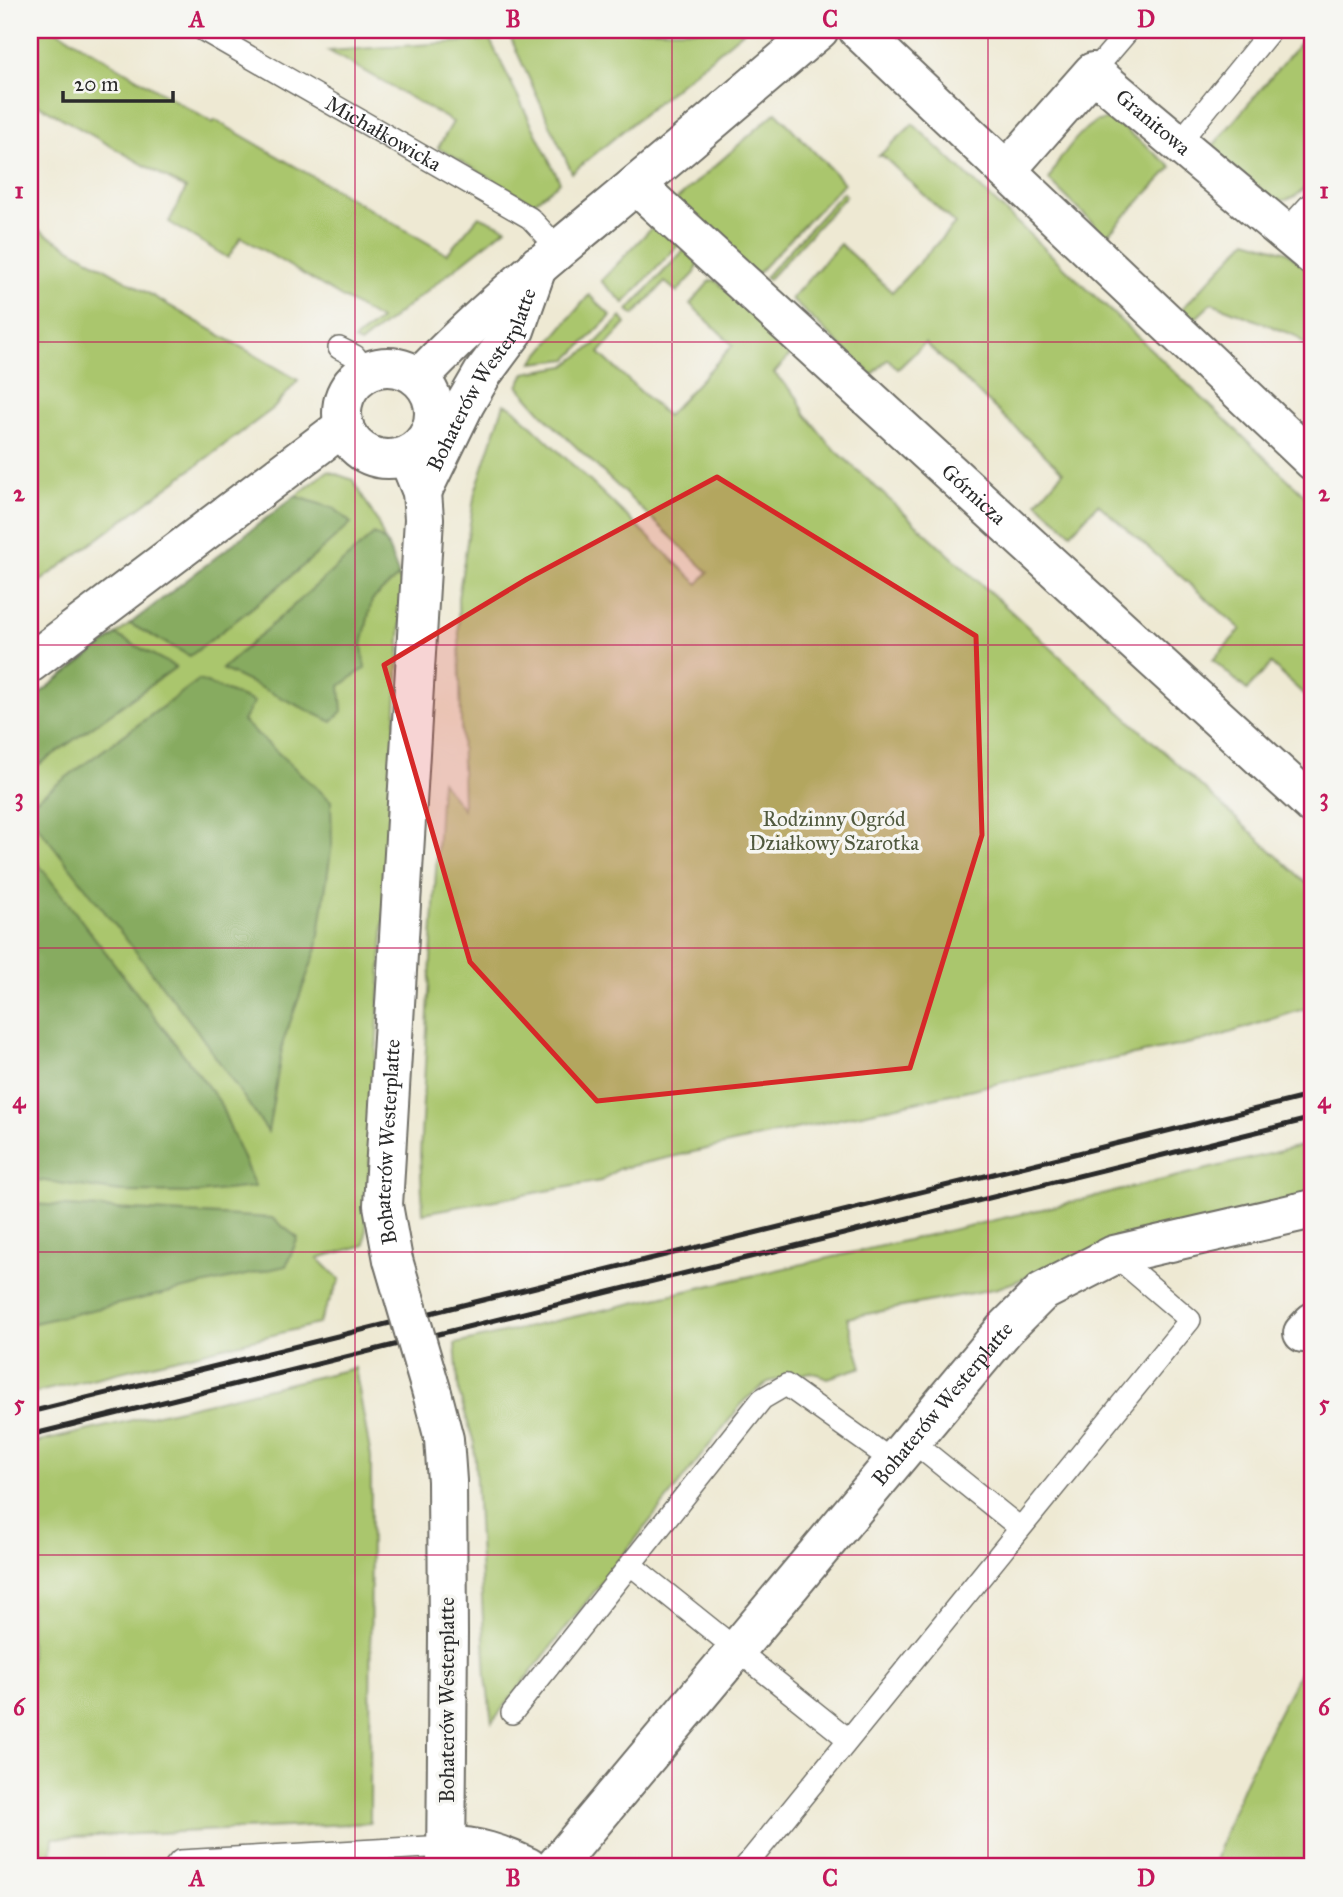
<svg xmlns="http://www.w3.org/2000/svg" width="1343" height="1897" font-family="'IM FELL Great Primer',serif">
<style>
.green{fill:#aac66d;stroke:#6a784c;stroke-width:2}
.forest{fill:#87ab60;stroke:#596b46;stroke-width:2}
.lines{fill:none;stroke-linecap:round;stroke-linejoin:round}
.service-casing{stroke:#6f6e66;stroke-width:24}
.minor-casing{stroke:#6f6e66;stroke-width:42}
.tertiary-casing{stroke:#6f6e66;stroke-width:42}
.service{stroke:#fff;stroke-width:21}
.minor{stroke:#fff;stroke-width:38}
.tertiary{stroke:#fff;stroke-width:38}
.rail{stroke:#2b2b2b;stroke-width:5}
.minor-bridge-casing{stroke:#6f6e66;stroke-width:42;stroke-linecap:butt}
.minor-bridge{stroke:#fff;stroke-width:38}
.marked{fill:#d62828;fill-opacity:0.2;stroke:#d62828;stroke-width:5;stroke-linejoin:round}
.grid{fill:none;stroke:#c2185b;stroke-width:2;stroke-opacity:0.55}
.labels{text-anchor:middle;stroke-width:7;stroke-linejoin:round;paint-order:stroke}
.street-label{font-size:21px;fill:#2b2b2b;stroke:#f6f6f2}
.park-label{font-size:21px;fill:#515a3f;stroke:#f6f6f2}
.neatline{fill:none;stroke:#c2185b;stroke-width:2.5}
.grid-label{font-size:23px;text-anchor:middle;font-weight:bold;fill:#c2185b}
</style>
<rect width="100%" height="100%" fill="#f6f6f2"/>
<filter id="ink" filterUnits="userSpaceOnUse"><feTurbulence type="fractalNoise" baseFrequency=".0143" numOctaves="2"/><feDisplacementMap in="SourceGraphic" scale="14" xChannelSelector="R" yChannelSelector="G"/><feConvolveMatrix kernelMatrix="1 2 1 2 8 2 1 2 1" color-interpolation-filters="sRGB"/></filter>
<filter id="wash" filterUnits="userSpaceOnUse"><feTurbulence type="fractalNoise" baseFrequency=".00686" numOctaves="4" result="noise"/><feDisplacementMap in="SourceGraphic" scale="28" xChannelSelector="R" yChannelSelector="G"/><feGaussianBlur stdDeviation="1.57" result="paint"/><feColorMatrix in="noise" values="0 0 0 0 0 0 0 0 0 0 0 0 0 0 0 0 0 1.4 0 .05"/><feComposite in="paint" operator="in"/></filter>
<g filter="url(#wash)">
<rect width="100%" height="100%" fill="#eee9d3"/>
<g class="green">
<polygon points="30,30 56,30 213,123 215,120 447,254 479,216 506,228 360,344 354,340 380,320 241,237 228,258 169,222 186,189 30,100"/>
<polygon points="507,30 745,30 572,173"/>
<path d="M1311 30H1313V179C1304 190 1292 203 1276 200 1268 198 1221 156 1211 148Z"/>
<polygon points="490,40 560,182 533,203 438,148 453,122 329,51"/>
<polygon points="776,112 844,183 753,278 674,202"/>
<path d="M1112 119 1172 167 1106 236 1049 180C1056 162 1078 132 1095 122 1100 120 1107 120 1112 119Z"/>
<polygon points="913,124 1313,503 1313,703 1271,664 1247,690 1213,660 1241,629 1098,504 1071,533 1037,502 1063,472 925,343 898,369 888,359 872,375 791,299 840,244 892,292 955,224 883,156 879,156"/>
<polygon points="843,192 846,196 768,280 765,277"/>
<polygon points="657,222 683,240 624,303 601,281"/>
<polygon points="30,225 298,380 274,408 30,589"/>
<polygon points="1247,240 1287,252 1313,274 1313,352 1296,336 1212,303 1194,320 1182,309"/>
<polygon points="684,250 698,263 695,273 677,292 665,282 634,315 628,310"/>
<polygon points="715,280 794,351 774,373 797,397 804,412 830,445 1313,889 1313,1006 1211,1039 1013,1080 618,1169 601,1181 423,1213 420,1154 441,781 463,809 458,598 475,492 504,404 512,407 698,584 708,572 549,421 518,386 525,373 565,366 594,345 621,317 626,324 599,353 667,416 733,345 690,304 710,281"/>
<polygon points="589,295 611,316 568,359 532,363"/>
<polygon points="328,471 353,480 377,521 403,588 365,1245 318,1258 340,1280 318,1324 30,1394 30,701"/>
<polygon points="1313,1143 1313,1195 1077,1259 998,1288 847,1318 862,1367 828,1378 811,1372 768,1382 745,1400 492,1722 486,1678 474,1443 459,1393 455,1344 1073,1202"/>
<polygon points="355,1368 371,1457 370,1823 53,1838 50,1867 30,1867 30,1444"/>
<path d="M1313 1648V1867H1213C1237 1790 1274 1719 1313 1648Z"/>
</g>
<g class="forest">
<path d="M295 496 335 509 351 523C300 571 246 613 190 656L130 624Z"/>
<polygon points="374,534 386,542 399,576 372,600 362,645 365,668 340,686 342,711 332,722 222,669"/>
<polygon points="116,635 176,667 30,771 30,701"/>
<polygon points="199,680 254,702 243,721 331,801 332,844 317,948 283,1042 268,1132 196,1029 30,816 30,804"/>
<polygon points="30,853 219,1101 255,1187 197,1193 121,1192 30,1179"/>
<polygon points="30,1204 272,1218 298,1238 286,1266 30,1324"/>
</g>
</g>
<g filter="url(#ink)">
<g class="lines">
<g class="service-casing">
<g id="service">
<path id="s1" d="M203 30 530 218 558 248"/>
<polyline points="1093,72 1129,30"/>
<polyline points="1191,128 1271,30"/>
<polyline points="1285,232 1313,201"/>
<polyline points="339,348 355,356 367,372"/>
<polyline points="912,1441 1020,1528"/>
<polyline points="631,1565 848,1739"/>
<polyline points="512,1713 762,1399 786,1385 894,1462"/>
<polyline points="175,1867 180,1861 446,1846"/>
<polyline points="745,1867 1190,1320 1114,1255"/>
</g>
</g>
<g class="minor-casing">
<g id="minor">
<polyline points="858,30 1313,461"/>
<path id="s2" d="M1006 171 1093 72 1313 256"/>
<path id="s3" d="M636 185 1313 805"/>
<path id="s4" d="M422 492 465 404 483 373 515 330 538 265"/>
<path id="s5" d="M393 1260 383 1205 424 519 422 492 407 455"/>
<polyline points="1303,1333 1313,1322"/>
<polyline points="432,1393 444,1439 447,1481 448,1634 446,1867"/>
<path d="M446 1846C475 1845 502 1855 528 1867"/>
<path id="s6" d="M555 1867 1004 1330 1042 1292 1114 1255 1313 1209"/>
</g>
</g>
<g class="tertiary-casing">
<g id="tertiary">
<circle cx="388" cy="413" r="46"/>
<path d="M419 378C486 307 562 247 637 184 698 134 758 81 819 30"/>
<polyline points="30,663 344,426"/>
</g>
</g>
<use href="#service" class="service"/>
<use href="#minor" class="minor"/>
<use href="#tertiary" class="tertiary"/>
<g class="rail">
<polyline points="30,1412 1313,1095"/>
<polyline points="30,1435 1313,1118"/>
</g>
<g class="minor-bridge-casing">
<polyline id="minor-bridge" points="393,1260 432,1393"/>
</g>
<use href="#minor-bridge" class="minor-bridge"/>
</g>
</g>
<path class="marked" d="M717 477 976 636 982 835 910 1068 597 1101 470 962 384 665 527 579Z"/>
<path class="grid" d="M355 30V1867M672 30V1867M988 30V1867M30 342H1313M30 645H1313M30 948H1313M30 1252H1313M30 1555H1313"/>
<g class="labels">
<g class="street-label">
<text dy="7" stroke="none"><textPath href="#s2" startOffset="210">Granitowa</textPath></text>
<text dy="7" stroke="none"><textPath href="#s1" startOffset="208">Michałkowicka</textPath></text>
<text dy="7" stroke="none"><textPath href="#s4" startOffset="128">Bohaterów Westerplatte</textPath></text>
<text dy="7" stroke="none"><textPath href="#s3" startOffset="458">Górnicza</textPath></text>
<text dy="7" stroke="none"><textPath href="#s5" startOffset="119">Bohaterów Westerplatte</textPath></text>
<text dy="7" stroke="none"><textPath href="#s6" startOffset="604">Bohaterów Westerplatte</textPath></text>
<text transform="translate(447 1700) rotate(-90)" y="7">Bohaterów Westerplatte</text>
</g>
<g class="park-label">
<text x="834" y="826">Rodzinny Ogród<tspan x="834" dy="24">Działkowy Szarotka</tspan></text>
</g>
</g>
<rect width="1343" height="1897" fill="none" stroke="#f6f6f2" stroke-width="77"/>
<path d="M63 91v10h110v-10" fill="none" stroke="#2b2b2b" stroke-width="3.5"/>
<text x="74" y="91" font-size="21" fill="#2b2b2b" stroke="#f6f6f2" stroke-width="5" paint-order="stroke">20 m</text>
<rect x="38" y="38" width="1266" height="1820" class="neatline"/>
<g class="grid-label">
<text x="197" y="27">A</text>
<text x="513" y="27">B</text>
<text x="830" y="27">C</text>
<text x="1146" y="27">D</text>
<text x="19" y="198">1</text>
<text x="1324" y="198">1</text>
<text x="19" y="501">2</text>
<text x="1324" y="501">2</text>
<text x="19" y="805">3</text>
<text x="1324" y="805">3</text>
<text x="19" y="1108">4</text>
<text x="1324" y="1108">4</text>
<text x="19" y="1411">5</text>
<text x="1324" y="1411">5</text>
<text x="19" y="1715">6</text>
<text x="1324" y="1715">6</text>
<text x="197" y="1886">A</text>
<text x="513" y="1886">B</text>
<text x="830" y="1886">C</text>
<text x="1146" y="1886">D</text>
</g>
</svg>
